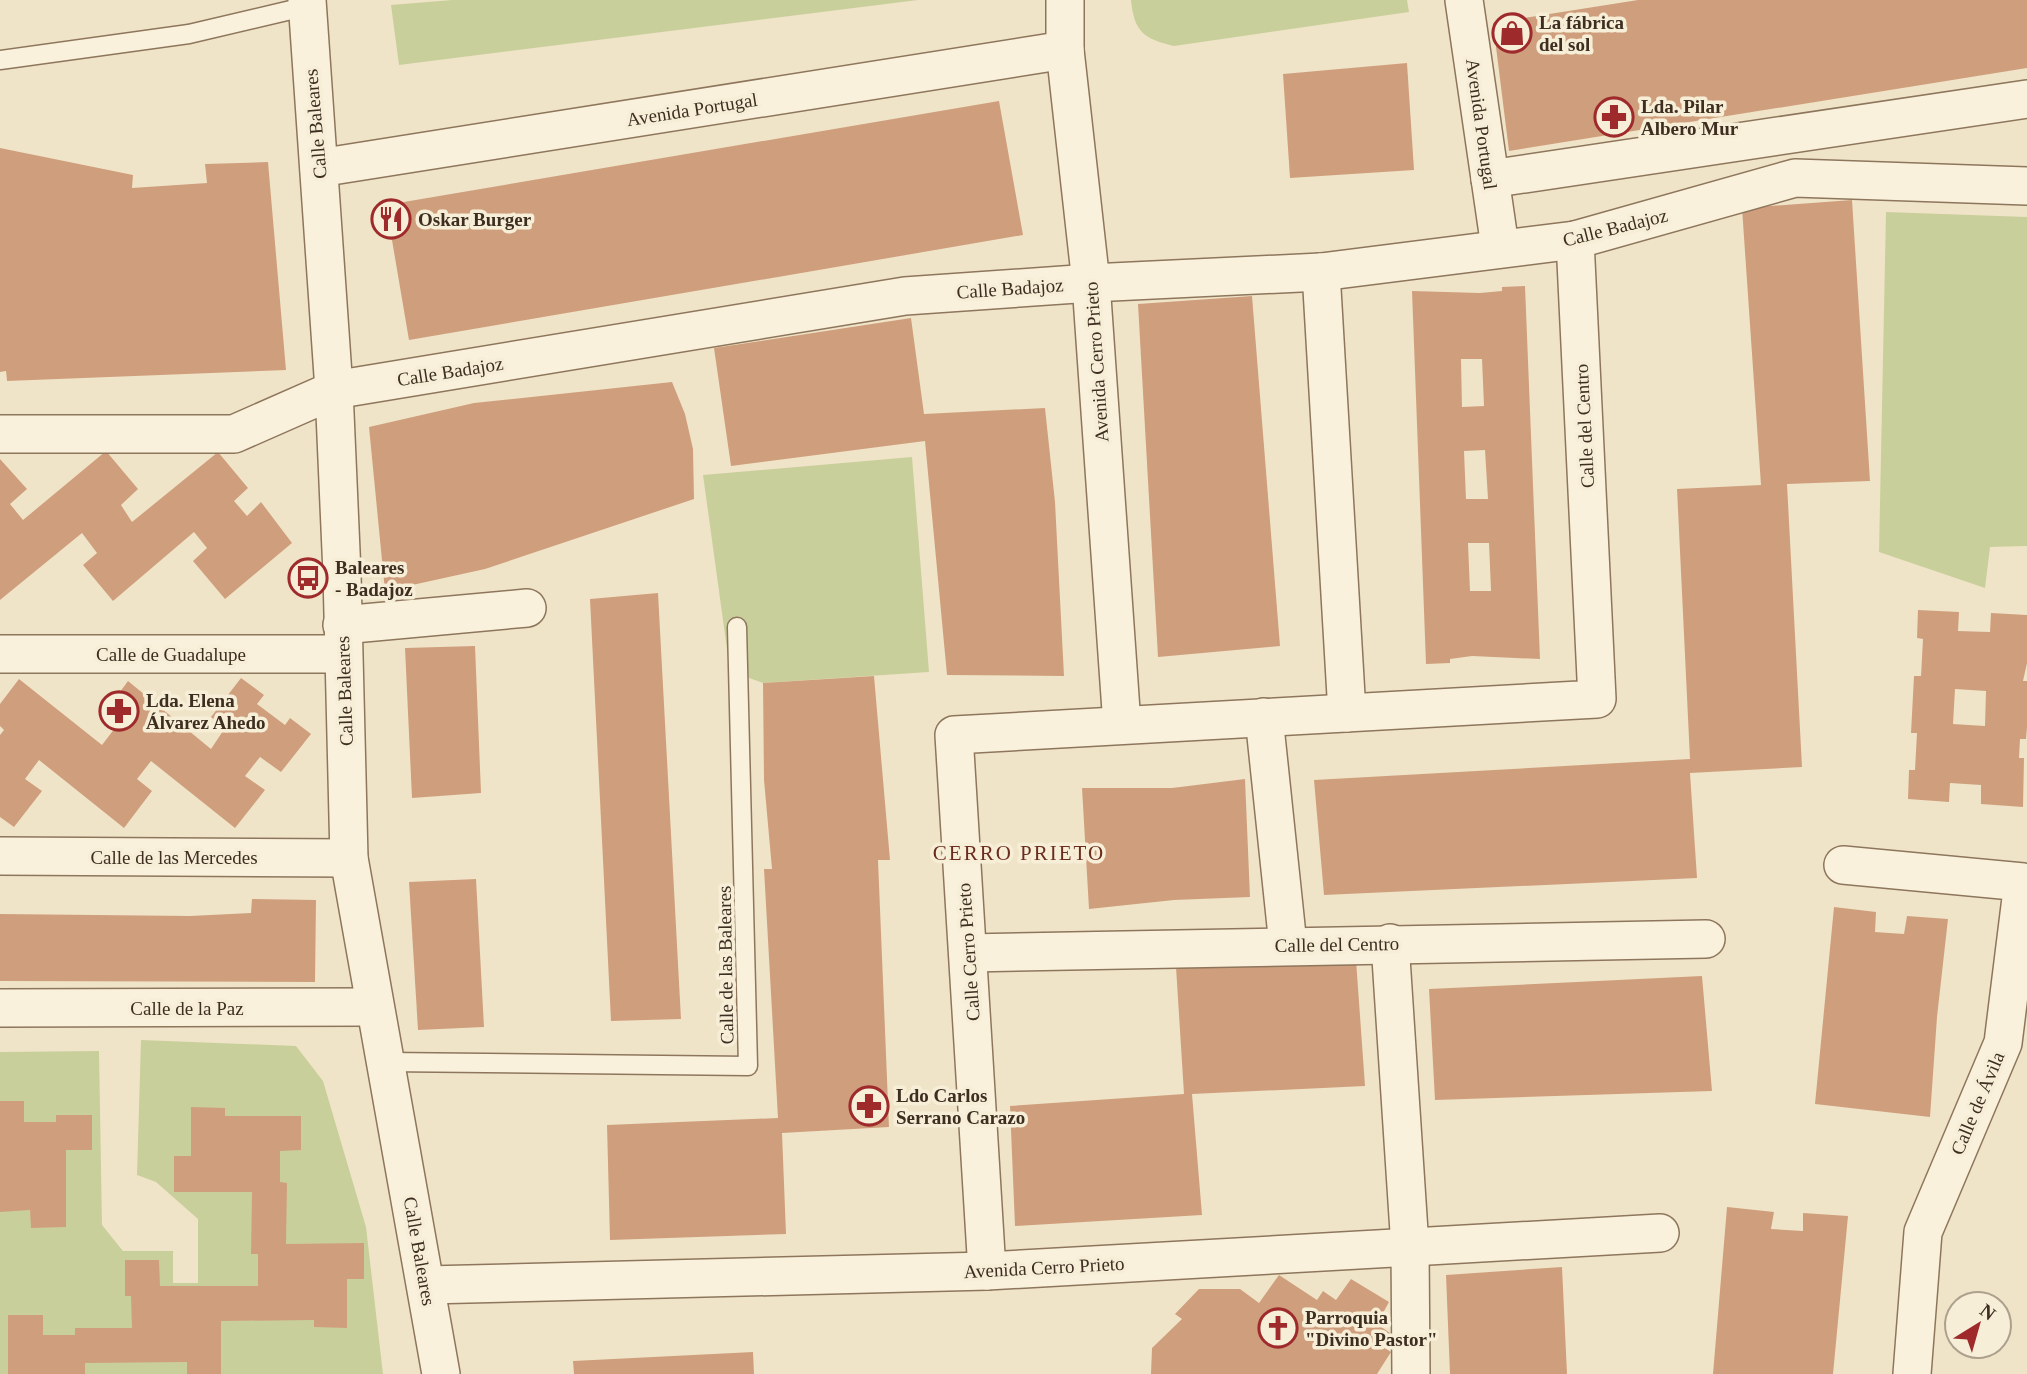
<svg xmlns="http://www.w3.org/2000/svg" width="2027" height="1374" font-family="Georgia,serif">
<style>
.green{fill:#c9cf9b}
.building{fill:#cf9f7d;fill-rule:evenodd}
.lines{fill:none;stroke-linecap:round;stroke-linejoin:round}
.service-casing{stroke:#8d765c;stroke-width:21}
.minor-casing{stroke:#8d765c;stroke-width:40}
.service{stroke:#faf1dc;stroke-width:18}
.minor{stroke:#faf1dc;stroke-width:37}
.labels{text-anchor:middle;stroke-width:7;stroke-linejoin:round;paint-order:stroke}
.poi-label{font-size:19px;font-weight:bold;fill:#3d2e20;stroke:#f7eed8;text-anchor:start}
.street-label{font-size:19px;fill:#3d2e20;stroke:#f7eed8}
.neighbourhood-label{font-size:21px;letter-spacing:2px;fill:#6b2e1e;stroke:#f7eed8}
</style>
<rect width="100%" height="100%" fill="#f0e4c8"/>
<g class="green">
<polygon points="452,0 918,0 399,65 391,5"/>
<path d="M1131 0H1407L1409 12 1174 46C1144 39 1134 32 1131 0Z"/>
<polygon points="1886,212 2027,217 2027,546 1990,547 1985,588 1879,552"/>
<polygon points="912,457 929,672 763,683 730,671 703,475"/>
<polygon points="141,1040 296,1046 323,1081 366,1227 383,1374 0,1374 0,1052 99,1051 102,1225 123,1251 173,1251 173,1283 198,1283 198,1219 156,1182 137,1175"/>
</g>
<g class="building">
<polygon points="1638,0 2027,0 2027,68 1509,151 1493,23"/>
<polygon points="1407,63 1414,170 1290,178 1283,74"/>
<polygon points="999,101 1023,235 409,340 386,205"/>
<polygon points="0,148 133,175 132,188 207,183 205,164 268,162 286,370 7,381 6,371 0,372"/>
<polygon points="1852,200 1870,481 1787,484 1802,767 1690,773 1697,878 1324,895 1314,780 1690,759 1677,489 1761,485 1742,208"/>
<path d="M1525 286 1540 659 1472 656 1450 659V663L1426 664 1412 291 1480 293 1502 291V287ZM1461 359H1482L1484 406 1462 407ZM1485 450 1488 499H1466L1464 451ZM1468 543H1489L1491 591H1470Z"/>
<polygon points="1252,296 1280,646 1158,657 1138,304"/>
<polygon points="911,318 924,414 1045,408 1055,502 1064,676 947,675 925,441 731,466 714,348"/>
<polygon points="672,382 685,414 693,449 694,499 485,569 385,591 369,427 474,403"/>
<polygon points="106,451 138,489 121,505 132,522 218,452 248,488 234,501 247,516 261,502 292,543 225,599 193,561 207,548 194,532 113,601 83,565 97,553 82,533 0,600 0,459 27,489 10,504 23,520"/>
<polygon points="658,593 681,1019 611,1021 590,599"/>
<path d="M1918 610 1959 612 1958 631 1990 632 1991 613 2027 615V663L2023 681H2027V727L2026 739H2020L2019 758H2024L2023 807 1981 804V785L1950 783 1949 802 1908 799 1909 770H1915L1917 733H1911L1914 676H1921L1923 639 1917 638ZM1955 689 1986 691 1985 726 1953 724Z"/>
<polygon points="475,646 481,793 412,798 405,648"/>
<polygon points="874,676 890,860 878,860 889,1127 782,1133 786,1234 610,1240 607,1125 778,1118 764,869 772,869 764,780 763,683"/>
<polygon points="241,678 264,695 257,704 285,725 290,718 311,734 281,772 260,757 245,776 265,790 235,828 151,761 137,779 152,791 124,828 39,760 25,779 42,791 14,827 0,817 0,735 4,730 0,726 0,704 19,679 102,745 115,728 101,718 128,681 211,749 225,728 211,717"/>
<polygon points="1245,779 1250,897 1174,900 1089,909 1082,788 1172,788"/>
<polygon points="476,879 484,1027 418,1030 409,882"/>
<polygon points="252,899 316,900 315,982 0,981 0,914 190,916 251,913"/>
<polygon points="1834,907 1876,912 1875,932 1904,934 1907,916 1948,919 1937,1017 1930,1117 1815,1104"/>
<polygon points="1356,960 1365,1086 1192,1094 1202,1215 1015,1226 1010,1106 1184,1094 1176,967 1265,967"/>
<polygon points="1702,976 1712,1091 1435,1100 1429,989"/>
<polygon points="0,1101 24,1101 24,1122 56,1122 56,1115 92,1115 92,1150 66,1150 66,1227 31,1228 30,1210 0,1212"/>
<polygon points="191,1107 225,1108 225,1116 301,1116 301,1150 280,1151 280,1182 287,1183 286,1244 364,1243 364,1279 347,1279 347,1328 314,1327 314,1320 221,1321 221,1374 187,1374 187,1362 85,1363 85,1374 8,1374 8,1315 43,1315 43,1335 75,1335 75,1328 132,1328 131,1296 125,1296 125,1260 159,1260 160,1286 258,1286 258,1254 251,1254 252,1192 174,1192 174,1156 191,1156"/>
<polygon points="1727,1207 1774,1212 1771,1229 1803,1231 1803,1213 1848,1216 1833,1374 1713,1374"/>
<polygon points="1562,1267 1567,1374 1450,1374 1446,1275"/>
<polygon points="1279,1275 1317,1300 1323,1291 1336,1300 1351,1279 1389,1302 1377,1324 1390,1333 1382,1346 1391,1352 1377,1374 1151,1374 1152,1348 1182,1319 1175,1314 1199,1289 1240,1289 1259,1303"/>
<polygon points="753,1352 754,1374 574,1374 573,1361"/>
</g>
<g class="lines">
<g class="service-casing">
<g id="service">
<polyline points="0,60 189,34 308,6"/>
<polyline points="386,1062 748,1066 737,627"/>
</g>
</g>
<g class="minor-casing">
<g id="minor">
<polyline points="307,0 334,390 342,574 349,858 441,1374"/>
<polyline points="1065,0 1065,50 1091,283 1122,725"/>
<polyline points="1464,0 1500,247"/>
<polyline points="319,168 1065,50"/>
<polyline points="1490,179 2027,99"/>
<polyline points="1321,272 1347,713"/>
<polyline points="0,434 234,434 334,390 905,296 1091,283 1321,272 1575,240 1795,178 2027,186"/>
<polyline points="342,625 527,608"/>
<polyline points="0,654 343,654"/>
<polyline points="1264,717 1288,945"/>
<polyline points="0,856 349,858"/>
<polyline points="1843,865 2023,882 2003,1043 1923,1232 1912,1374"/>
<polyline points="1390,943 1410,1247 1411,1374"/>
<polyline points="968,953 1706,939"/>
<polyline points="0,1008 375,1007"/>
<polyline points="987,1271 954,735 1597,699 1575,240"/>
<polyline points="427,1285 987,1271 1660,1233"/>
</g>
</g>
<use href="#service" class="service"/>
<use href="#minor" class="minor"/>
</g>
<defs>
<g id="shop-ring" transform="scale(2.0125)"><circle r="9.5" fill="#f7eed8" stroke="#9e2a2b" stroke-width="1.5"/><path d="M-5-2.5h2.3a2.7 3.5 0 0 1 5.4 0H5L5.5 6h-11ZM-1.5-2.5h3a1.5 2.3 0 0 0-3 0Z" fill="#9e2a2b"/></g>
<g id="pharmacy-ring" transform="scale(2.0125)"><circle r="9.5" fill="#f7eed8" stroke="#9e2a2b" stroke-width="1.5"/><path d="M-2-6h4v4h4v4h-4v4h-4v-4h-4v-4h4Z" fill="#9e2a2b"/></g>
<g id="restaurant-ring" transform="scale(2.0125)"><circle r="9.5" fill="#f7eed8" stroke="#9e2a2b" stroke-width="1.5"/><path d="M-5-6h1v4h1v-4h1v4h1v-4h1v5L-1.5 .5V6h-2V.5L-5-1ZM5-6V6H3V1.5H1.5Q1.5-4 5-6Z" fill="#9e2a2b"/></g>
<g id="bus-ring" transform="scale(2.0125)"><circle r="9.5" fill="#f7eed8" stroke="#9e2a2b" stroke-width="1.5"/><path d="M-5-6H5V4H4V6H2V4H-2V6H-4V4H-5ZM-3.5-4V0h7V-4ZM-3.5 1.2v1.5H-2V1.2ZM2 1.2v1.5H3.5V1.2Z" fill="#9e2a2b"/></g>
<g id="church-ring" transform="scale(2.0125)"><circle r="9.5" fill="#f7eed8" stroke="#9e2a2b" stroke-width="1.5"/><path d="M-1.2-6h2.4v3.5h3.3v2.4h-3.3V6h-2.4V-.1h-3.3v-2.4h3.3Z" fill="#9e2a2b"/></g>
</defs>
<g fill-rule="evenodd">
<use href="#shop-ring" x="1512" y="33"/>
<use href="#pharmacy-ring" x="1614" y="117"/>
<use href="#restaurant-ring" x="391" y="219"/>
<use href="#bus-ring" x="308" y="578"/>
<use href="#pharmacy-ring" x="119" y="711"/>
<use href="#pharmacy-ring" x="869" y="1106"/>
<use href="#church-ring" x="1278" y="1328"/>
</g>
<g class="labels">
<g class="poi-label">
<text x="1539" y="29">La fábrica<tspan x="1539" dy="22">del sol</tspan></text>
<text x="1641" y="113">Lda. Pilar<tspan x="1641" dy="22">Albero Mur</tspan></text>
<text x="418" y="226">Oskar Burger</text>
<text x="335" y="574">Baleares<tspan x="335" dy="22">- Badajoz</tspan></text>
<text x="146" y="707">Lda. Elena<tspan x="146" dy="22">Álvarez Ahedo</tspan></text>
<text x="896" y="1102">Ldo Carlos<tspan x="896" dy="22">Serrano Carazo</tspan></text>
<text x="1305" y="1324">Parroquia<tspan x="1305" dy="22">"Divino Pastor"</tspan></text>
</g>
<g class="street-label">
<text transform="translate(692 109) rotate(-9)" y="7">Avenida Portugal</text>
<text transform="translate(315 124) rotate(-95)" y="7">Calle Baleares</text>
<text transform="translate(1482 124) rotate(82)" y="7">Avenida Portugal</text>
<text transform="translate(1615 227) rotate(-14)" y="7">Calle Badajoz</text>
<text transform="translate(1010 288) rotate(-4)" y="7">Calle Badajoz</text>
<text transform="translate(1096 362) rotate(-94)" y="7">Avenida Cerro Prieto</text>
<text transform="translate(450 371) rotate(-9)" y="7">Calle Badajoz</text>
<text transform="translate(1584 426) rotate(-93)" y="7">Calle del Centro</text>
<text x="171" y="661">Calle de Guadalupe</text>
<text transform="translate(344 691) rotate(-92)" y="7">Calle Baleares</text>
<text x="174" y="864">Calle de las Mercedes</text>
<text transform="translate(1337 944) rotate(-1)" y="7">Calle del Centro</text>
<text transform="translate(968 952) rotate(-94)" y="7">Calle Cerro Prieto</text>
<text transform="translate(725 965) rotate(-91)" y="7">Calle de las Baleares</text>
<text x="187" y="1015">Calle de la Paz</text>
<text transform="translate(1977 1103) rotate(-67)" y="7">Calle de Ávila</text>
<text transform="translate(420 1251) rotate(80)" y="7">Calle Baleares</text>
<text transform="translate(1044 1267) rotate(-3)" y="7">Avenida Cerro Prieto</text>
</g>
<g class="neighbourhood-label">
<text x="1019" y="860">CERRO PRIETO</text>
</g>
</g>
<g transform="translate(1978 1325) rotate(37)"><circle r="33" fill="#f7eed8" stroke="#ada18e" stroke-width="2"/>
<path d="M0-5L12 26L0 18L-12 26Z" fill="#9e2a2b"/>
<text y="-10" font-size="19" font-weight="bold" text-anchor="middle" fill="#3d2e20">N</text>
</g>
</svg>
